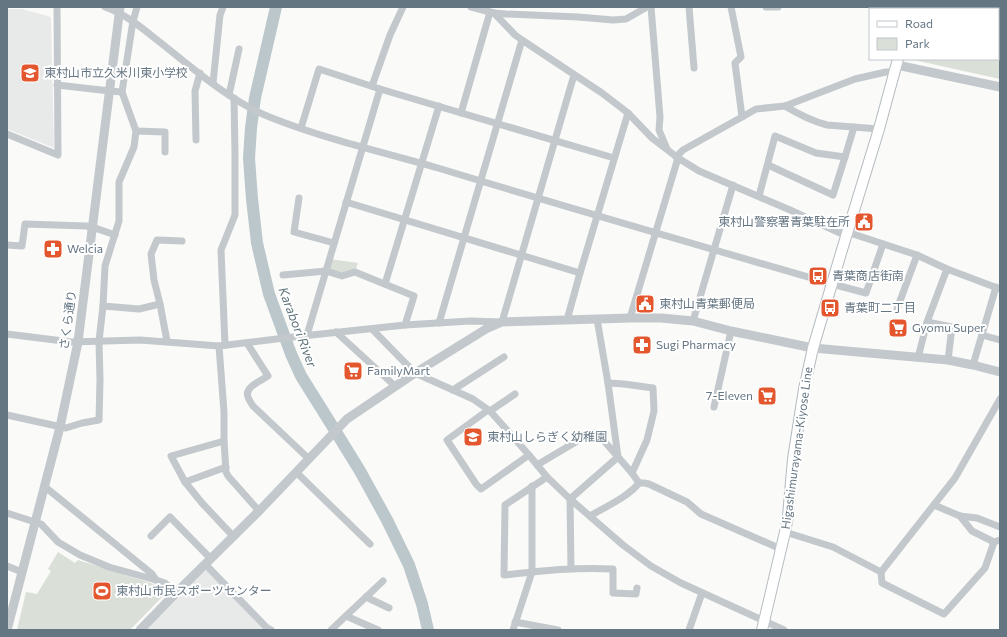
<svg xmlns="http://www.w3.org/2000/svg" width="1007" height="637" font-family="Commissioner,'Noto Sans JP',sans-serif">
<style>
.built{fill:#e8e9e9}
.green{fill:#dadfd7}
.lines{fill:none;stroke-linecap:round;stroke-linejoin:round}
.river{stroke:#bbc7cb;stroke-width:12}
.secondary-casing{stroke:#b3babf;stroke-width:12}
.minor{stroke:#c3c8cc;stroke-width:7}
.tertiary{stroke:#c3c8cc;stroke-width:9}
.secondary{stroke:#fff;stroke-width:10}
.labels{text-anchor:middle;stroke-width:4;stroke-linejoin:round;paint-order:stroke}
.poi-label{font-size:12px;fill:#657683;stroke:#fff;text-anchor:start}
.street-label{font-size:12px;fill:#657683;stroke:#fff}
.water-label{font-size:13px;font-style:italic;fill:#60757c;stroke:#fff}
</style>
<rect width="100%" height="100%" fill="#fafaf8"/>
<g class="built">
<polygon points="7,9 22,9 51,17 54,148 7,129"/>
<polygon points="206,570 266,630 145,630"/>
</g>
<g class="green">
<polygon points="998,41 1000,42 1000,79 914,60 913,59 998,59"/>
<polygon points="329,259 358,263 355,272 342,276 326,271"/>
<polygon points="58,552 75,563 78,560 154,584 165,590 165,594 130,630 17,630 26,592 37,594 51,571 48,569"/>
</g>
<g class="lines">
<polyline class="river" points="276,7 255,98 251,128 249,158 252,199 257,243 269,294 291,354 301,376 336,432 360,471 387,520 409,565 422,604 428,630"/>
<g class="secondary-casing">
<g id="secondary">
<polyline points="911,9 912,7"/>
<polyline points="762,630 785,532 788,516 793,459 804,389 813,348 841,253 879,129 898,59"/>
</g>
</g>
<g class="minor">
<path d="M105 7C126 14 143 29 161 43 195 70 231 102 272 118 325 139 383 152 438 168 569 208 701 246 832 284L866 293 883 244"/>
<polyline points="471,7 494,13 506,14 578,17 613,20 626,19 647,7"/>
<polyline points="651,7 660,117 659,130 667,149"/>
<polyline points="689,7 694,68"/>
<polyline points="731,7 741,57 735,63 742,117 756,109 785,106 855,79 886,72 895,72"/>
<polyline points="766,7 778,7"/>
<polyline points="494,13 515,35 522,40 602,93 628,113 652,138 678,158 699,171 790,210 840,233 847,232 917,255 947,269 1000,289"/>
<polyline points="213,83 220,15 223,7"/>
<polyline points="57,85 110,91 122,92"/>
<polyline points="372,86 390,35 403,7"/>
<polyline points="229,95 239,49"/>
<path d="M785 106C798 114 812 121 827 125L879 129"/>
<polyline points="461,113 490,12"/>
<polyline points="301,128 319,69 380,89 614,158"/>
<polyline points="136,131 165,132 165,152"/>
<polyline points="7,134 58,155 57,7"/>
<polyline points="196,140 195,91 200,73"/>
<polyline points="676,157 683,150 742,117"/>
<polyline points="768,165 833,195 845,157 854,127"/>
<polyline points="759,196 775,136 816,153 845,157"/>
<polyline points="299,198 294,232 334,243"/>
<polyline points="346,202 580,273"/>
<polyline points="7,245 22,246 25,224 86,226 98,229 115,235"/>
<polyline points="283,275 326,271 342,276 355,272 414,296 405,325"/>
<polyline points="385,284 439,106"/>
<polyline points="103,306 139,309 160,304"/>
<polyline points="897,309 917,255"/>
<polyline points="630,318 678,158"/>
<polyline points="567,320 580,273 628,113"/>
<polyline points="693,321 733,185"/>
<polyline points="927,322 947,269"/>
<polyline points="439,323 522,40"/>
<polyline points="372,329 415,373 473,399 490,411 529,455 547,477 570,499 623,545 651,566 681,583 784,630"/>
<polyline points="336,332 395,386"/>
<polyline points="7,334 71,342 140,340 219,346 293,337 405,325 470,321 502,322 574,75"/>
<polyline points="307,335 380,89"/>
<polyline points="982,335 1000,340"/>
<polyline points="167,341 160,304 154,280 151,254 157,240 182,241"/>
<path d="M247 343 268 376C261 381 244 387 248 397 249 400 251 403 253 406L309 459"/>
<polyline points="225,345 221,250 235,215 235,153 234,98"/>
<polyline points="219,346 224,412 224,441 226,472 228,476 259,511"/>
<polyline points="918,358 927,322 952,327 948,360"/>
<polyline points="973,365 996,287"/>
<polyline points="608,383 624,384 653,388 654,411 647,440 632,473"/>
<polyline points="453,390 504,357"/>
<polyline points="714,407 731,331"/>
<polyline points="488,410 447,440 476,484 481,489 529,455"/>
<polyline points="490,411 515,394"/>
<polyline points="7,415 66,428 82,423 99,420 100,380 99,341 103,306 105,266 119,221 119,182 134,147 136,131 122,92 133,21 137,7"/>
<polyline points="224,441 171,456 185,482 202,503 233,536"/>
<polyline points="537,465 584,437 591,434 595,433 598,434 632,473 639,483"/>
<polyline points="296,472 370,544"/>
<path d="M547 477 505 505 504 575C541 571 575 567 613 569V593L636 594 637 588"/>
<polyline points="185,482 226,467"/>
<polyline points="639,483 644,483 649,484 687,502 701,514 781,549"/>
<polyline points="44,486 152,574 156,580"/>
<polyline points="934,505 960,516 972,531 994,542 1000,540"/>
<polyline points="7,513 41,524 58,542 80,555 109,567 156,580 165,583 176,593"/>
<path d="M590 516C605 507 628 497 639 483"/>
<polyline points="960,516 977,518 1000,527"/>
<polyline points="785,532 833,547 881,572 955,478 1000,399"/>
<polyline points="151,536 170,517 211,559"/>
<polyline points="205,564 267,628 271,630"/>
<polyline points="7,566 22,572"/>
<polyline points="571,568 570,499 618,457 608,383 597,319"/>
<polyline points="881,572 882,583 944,614 985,568 994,542"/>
<polyline points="366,597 389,608"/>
<polyline points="346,616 378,630"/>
<polyline points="515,622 558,630"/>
<polyline points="331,630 383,581"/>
<polyline points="513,630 532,572 532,486"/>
<polyline points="689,630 702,593"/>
</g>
<g class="tertiary">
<polyline points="897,65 1000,87"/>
<polyline points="7,630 60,427 78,342 120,7"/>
<polyline points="140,630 176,593 259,511 347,419 415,373 486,329 502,322 630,318 661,318 693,321 731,331 813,348 948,360 973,365 1000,372"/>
</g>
<use href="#secondary" class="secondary"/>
</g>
<defs>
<g id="school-square" transform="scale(1)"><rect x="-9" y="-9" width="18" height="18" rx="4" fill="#e4572e" stroke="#fff"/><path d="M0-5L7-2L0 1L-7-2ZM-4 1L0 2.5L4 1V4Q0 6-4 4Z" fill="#fff"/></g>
<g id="civic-square" transform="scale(1)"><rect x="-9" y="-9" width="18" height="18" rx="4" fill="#e4572e" stroke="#fff"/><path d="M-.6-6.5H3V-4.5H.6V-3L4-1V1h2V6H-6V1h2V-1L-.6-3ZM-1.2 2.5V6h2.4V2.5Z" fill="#fff"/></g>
<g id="pharmacy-square" transform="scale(1)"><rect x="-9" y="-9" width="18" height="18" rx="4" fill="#e4572e" stroke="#fff"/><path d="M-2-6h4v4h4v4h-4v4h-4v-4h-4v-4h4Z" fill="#fff"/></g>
<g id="bus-square" transform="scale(1)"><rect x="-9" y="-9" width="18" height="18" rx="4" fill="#e4572e" stroke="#fff"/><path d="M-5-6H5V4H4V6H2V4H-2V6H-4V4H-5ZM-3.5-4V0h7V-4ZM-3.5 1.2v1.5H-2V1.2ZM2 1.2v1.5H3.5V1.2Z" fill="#fff"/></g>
<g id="supermarket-square" transform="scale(1)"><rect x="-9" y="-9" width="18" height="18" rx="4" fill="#e4572e" stroke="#fff"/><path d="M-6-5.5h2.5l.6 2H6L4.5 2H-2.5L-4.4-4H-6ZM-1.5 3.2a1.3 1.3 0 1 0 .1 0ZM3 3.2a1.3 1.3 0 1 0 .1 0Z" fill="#fff"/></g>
<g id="stadium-square" transform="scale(1)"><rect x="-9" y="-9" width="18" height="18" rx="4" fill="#e4572e" stroke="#fff"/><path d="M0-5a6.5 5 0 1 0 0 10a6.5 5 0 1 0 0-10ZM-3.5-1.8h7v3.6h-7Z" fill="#fff"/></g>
</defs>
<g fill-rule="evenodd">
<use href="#school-square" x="30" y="73"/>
<use href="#civic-square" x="864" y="222"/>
<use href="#pharmacy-square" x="53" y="249"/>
<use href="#bus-square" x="818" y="276"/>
<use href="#civic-square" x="645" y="304"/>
<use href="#bus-square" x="830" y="308"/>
<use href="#supermarket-square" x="898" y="328"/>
<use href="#pharmacy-square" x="642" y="345"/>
<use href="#supermarket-square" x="353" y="371"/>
<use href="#supermarket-square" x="767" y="396"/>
<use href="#school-square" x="473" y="437"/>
<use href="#stadium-square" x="102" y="591"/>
</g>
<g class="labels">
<g class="poi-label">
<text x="44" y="77">東村山市立久米川東小学校</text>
<text x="850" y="226" text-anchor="end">東村山警察署青葉駐在所</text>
<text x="67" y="253">Welcia</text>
<text x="832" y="280">青葉商店街南</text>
<text x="659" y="308">東村山青葉郵便局</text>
<text x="844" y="312">青葉町二丁目</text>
<text x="912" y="332">Gyomu Super</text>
<text x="656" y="349">Sugi Pharmacy</text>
<text x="367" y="375">FamilyMart</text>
<text x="753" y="400" text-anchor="end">7-Eleven</text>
<text x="487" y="441">東村山しらぎく幼稚園</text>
<text x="116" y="595">東村山市民スポーツセンター</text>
</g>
<g class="street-label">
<text transform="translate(68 320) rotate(-82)" y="4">さくら通り</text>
<text transform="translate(797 448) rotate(-82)" y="4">Higashimurayama-Kiyose Line</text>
</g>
<g class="water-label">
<text transform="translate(298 327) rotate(69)" y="5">Karabori River</text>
</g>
</g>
<rect width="1007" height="637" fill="none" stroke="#657683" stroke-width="16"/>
<rect x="869" y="8" width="130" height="52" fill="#ffffff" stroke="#c1c8cd"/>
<rect x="877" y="21" width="20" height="6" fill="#ffffff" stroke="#c1c8cd"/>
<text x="905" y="28" font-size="12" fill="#657683">Road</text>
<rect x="877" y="38" width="20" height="12" fill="#dadfd7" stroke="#c1c8cd"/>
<text x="905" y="48" font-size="12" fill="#657683">Park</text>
</svg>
